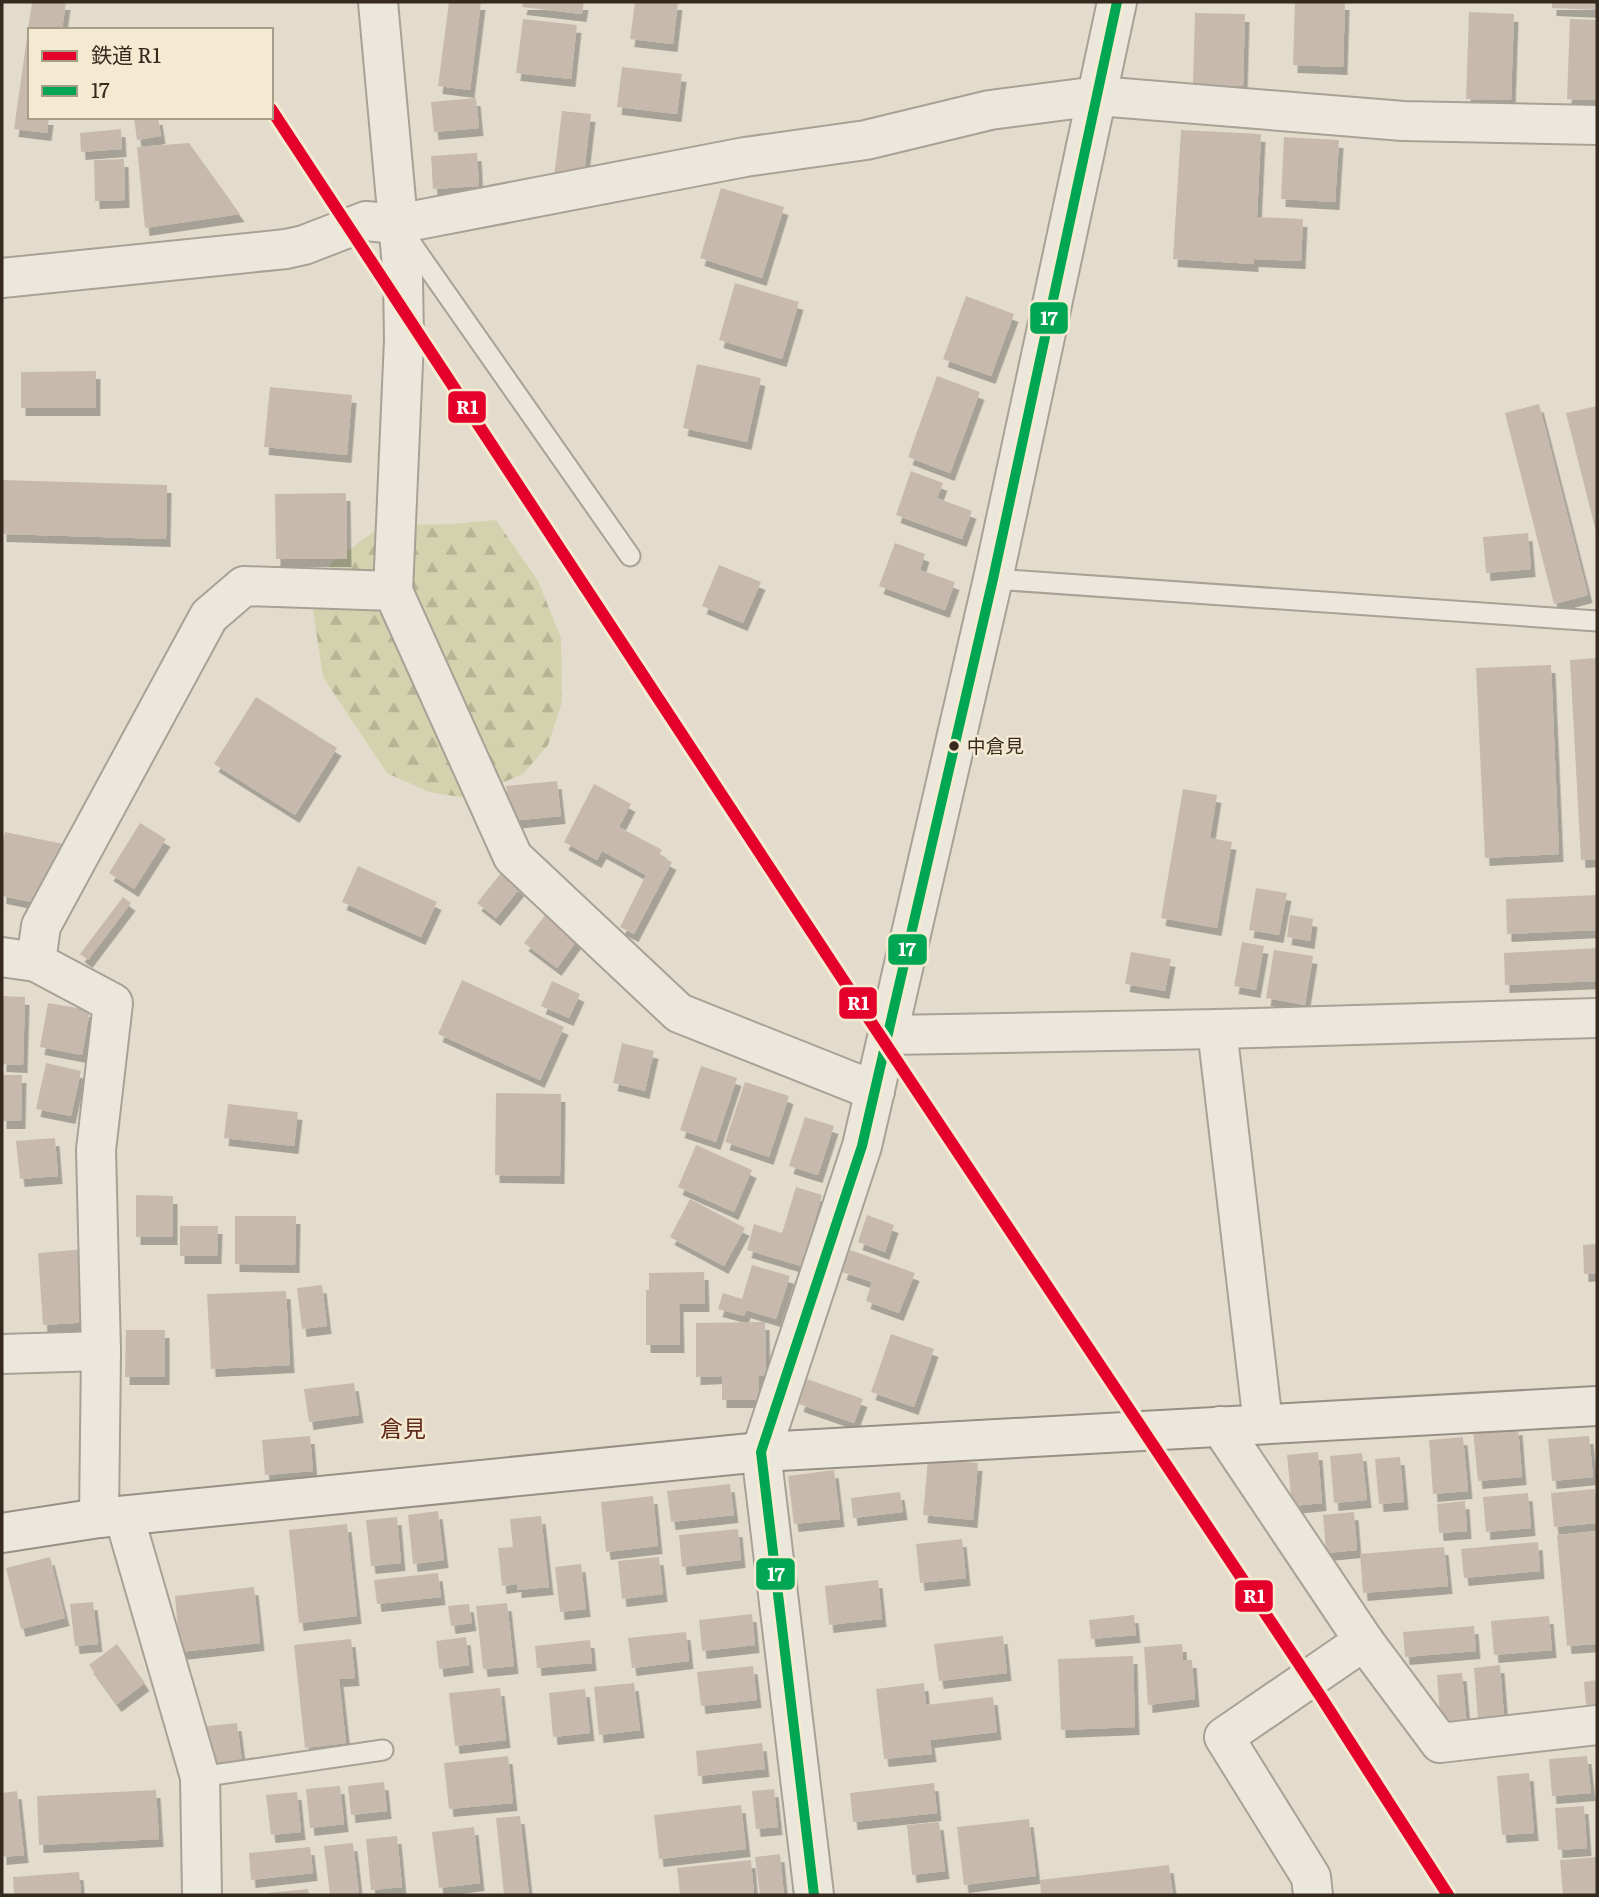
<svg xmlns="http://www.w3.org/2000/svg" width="1599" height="1897" font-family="Literata,'Noto Sans JP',serif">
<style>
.forest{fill:url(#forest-firs)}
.building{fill:#c7baad;filter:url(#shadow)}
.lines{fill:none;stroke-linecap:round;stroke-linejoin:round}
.lane-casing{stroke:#a8a195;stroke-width:23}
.street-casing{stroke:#a8a195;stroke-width:42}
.secondary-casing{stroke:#989085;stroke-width:42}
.lane{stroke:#ece7dd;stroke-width:19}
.street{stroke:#ece7dd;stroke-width:38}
.secondary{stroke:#ece7dd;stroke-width:38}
.bus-1-casing{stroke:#f4ead1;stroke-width:16}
.bus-1{stroke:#00a651;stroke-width:10}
.rail-1-casing{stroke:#f4ead1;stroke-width:18}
.rail-1{stroke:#e4002b;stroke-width:12}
.bus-dot{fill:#36291e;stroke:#f4ead1;stroke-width:2.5}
.labels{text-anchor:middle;stroke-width:5;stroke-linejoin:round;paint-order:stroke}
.bus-label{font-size:19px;fill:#36291e;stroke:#f4ead1;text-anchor:start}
.neighbourhood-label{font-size:23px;fill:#612b1e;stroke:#f4ead1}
.line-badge{stroke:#f4ead1;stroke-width:2.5}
.badge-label{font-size:19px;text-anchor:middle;font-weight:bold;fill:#fff}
</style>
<defs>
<pattern id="forest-firs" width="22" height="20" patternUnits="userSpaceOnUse" patternTransform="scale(1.75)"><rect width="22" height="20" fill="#d2d2ae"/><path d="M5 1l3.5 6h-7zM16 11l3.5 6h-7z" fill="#b5b495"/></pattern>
<filter id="shadow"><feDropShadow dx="4.5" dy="8" stdDeviation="0" flood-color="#0004"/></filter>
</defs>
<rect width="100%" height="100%" fill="#e3dccc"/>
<polygon class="forest" points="496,520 538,581 561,638 562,702 548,745 523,774 466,798 429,792 387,773 323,677 313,610 332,562 383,525 451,524"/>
<g class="building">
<polygon points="32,2 66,2 62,30 28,30"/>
<polygon points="449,2 481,2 470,90 438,86"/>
<polygon points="523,2 584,2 582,14 522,7"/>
<polygon points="635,2 678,2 673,44 630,39"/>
<polygon points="1295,2 1345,2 1343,67 1293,65"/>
<polygon points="1552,2 1597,2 1597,10 1552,8"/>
<polygon points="1469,12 1514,14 1511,100 1466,99"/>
<polygon points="1195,13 1245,14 1243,86 1193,84"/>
<polygon points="523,19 577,25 571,79 516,73"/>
<polygon points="1570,19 1597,20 1597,100 1567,99"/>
<polygon points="28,30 30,117 49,117 47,133 14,129"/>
<polygon points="622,67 682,74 677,114 617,107"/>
<polygon points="476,98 479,128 434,132 431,102"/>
<polygon points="562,111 591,114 583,181 554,177"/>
<polygon points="134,117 158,117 161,136 137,140"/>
<polygon points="121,129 122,149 81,152 80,133"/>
<polygon points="1181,130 1261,134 1257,217 1303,219 1301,261 1254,259 1254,264 1173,259"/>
<polygon points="1284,137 1339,140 1335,202 1281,199"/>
<polygon points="189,143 240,214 145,228 137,147"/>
<polygon points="477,153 479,186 433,189 431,156"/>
<polygon points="124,159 125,200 95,201 94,160"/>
<polygon points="721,188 784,207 762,278 700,258"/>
<polygon points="735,283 799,302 782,359 719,340"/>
<polygon points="966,296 1014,314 991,376 943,359"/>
<polygon points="697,364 761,378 747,442 683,428"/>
<polygon points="96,371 96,408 21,408 21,372"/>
<polygon points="937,376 980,392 950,473 908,457"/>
<polygon points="270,387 352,395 347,455 264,447"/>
<polygon points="1539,404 1588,595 1554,604 1505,413"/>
<polygon points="1597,406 1597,532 1596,532 1566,413"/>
<polygon points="911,471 943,483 937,498 972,511 962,539 896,515"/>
<polygon points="2,480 167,485 166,539 2,534"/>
<polygon points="346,493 347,559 276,559 275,494"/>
<polygon points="1528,533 1531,569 1486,573 1483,537"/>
<polygon points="895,543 925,554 920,570 955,582 945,610 879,586"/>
<polygon points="719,565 761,582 743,623 702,606"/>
<polygon points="1597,658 1597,859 1581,860 1570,660"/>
<polygon points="1551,665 1559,854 1485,858 1476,668"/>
<polygon points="256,697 337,748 295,815 214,764"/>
<polygon points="557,781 561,816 511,821 506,786"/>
<polygon points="594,784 631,804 619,827 662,850 659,855 672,862 634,934 620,927 646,875 602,851 597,860 564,842"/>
<polygon points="1183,789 1217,795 1210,838 1232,842 1217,928 1161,918"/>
<polygon points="140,823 166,839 134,889 109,873"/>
<polygon points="5,832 63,844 51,906 2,896 2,846"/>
<polygon points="358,866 437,902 421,937 342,902"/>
<polygon points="501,873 520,888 496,918 477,903"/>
<polygon points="1256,888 1287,893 1279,935 1249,930"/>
<polygon points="1597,895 1597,930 1507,934 1506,899"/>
<polygon points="123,897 131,903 88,960 80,954"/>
<polygon points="546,914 578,939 557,968 524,943"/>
<polygon points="1290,915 1313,919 1310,941 1287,937"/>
<polygon points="1242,942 1264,946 1256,990 1234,986"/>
<polygon points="1597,948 1597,981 1505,985 1504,953"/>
<polygon points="1274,950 1313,956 1305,1005 1266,998"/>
<polygon points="1131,952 1171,959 1165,991 1125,984"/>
<polygon points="462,980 564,1027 540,1080 438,1034"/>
<polygon points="552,981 580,994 569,1018 541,1006"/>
<polygon points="2,996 25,997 23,1065 2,1064"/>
<polygon points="48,1003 90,1010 82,1055 40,1047"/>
<polygon points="622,1043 654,1051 645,1091 613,1083"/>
<polygon points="46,1063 81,1071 71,1116 36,1109"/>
<polygon points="701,1066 737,1078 716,1142 680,1130"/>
<polygon points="2,1075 22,1075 21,1121 2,1121"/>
<polygon points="745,1082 789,1096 769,1157 725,1142"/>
<polygon points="496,1093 561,1094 560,1176 495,1175"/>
<polygon points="228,1104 298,1112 294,1146 224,1138"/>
<polygon points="805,1117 834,1126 818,1175 789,1166"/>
<polygon points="55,1138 58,1176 20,1179 16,1141"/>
<polygon points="696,1145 752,1170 734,1212 678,1187"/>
<polygon points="796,1187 822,1195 801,1266 747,1250 754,1224 782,1233"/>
<polygon points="136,1195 173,1196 173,1237 136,1237"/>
<polygon points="690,1199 745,1228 724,1266 670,1237"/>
<polygon points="867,1215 894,1225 885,1252 858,1242"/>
<polygon points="235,1216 296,1216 295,1265 235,1264"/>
<polygon points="180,1226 218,1226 217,1256 180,1256"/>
<polygon points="1597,1244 1597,1273 1584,1274 1583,1245"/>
<polygon points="86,1249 91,1322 43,1325 38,1253"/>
<polygon points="850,1250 915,1273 899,1313 866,1301 872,1282 842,1272"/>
<polygon points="752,1265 790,1276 776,1319 746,1310 744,1316 718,1309 723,1293 742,1299"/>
<polygon points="704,1272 705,1304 679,1304 680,1345 646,1345 646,1290 649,1290 649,1273"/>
<polygon points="322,1285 327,1326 302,1329 297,1288"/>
<polygon points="286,1291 290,1365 211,1369 207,1294"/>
<polygon points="765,1322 766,1376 758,1376 759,1400 722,1400 722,1376 696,1377 696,1323"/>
<polygon points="126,1330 165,1330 165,1377 125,1377"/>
<polygon points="891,1334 934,1349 914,1407 871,1392"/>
<polygon points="807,1379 863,1399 854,1423 799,1404"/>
<polygon points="354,1383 359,1415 309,1422 304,1389"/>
<polygon points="1518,1427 1522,1477 1478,1481 1473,1431"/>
<polygon points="310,1436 313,1471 265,1475 262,1440"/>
<polygon points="1589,1436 1593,1477 1552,1481 1548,1439"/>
<polygon points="1463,1437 1468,1491 1433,1494 1429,1440"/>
<polygon points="1318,1452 1322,1503 1292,1506 1287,1455"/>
<polygon points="1362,1453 1367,1500 1334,1503 1330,1456"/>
<polygon points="1400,1457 1404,1502 1379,1504 1375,1459"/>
<polygon points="928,1459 978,1463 973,1520 923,1515"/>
<polygon points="834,1470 840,1519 794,1524 788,1476"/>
<polygon points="730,1484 734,1515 671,1522 667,1491"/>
<polygon points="1595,1489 1597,1523 1554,1527 1551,1493"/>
<polygon points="900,1492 903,1512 853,1518 851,1498"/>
<polygon points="1528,1493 1531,1528 1486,1532 1483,1497"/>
<polygon points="653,1496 658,1546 606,1552 601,1502"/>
<polygon points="1465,1501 1467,1531 1439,1533 1437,1504"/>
<polygon points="438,1511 444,1560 413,1564 408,1515"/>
<polygon points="1354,1512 1357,1550 1326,1553 1323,1515"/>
<polygon points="541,1516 549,1587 517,1590 517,1584 502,1586 498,1548 513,1547 510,1519"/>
<polygon points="397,1517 401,1563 371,1566 366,1520"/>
<polygon points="347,1524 357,1616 299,1623 289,1530"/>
<polygon points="738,1529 741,1560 682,1567 679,1535"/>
<polygon points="1597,1531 1597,1644 1567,1646 1557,1535"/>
<polygon points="962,1539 966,1578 920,1583 916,1544"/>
<polygon points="1538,1542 1540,1571 1464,1578 1461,1549"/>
<polygon points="1444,1547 1448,1586 1363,1593 1360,1554"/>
<polygon points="50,1557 65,1618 21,1629 6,1568"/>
<polygon points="659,1557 663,1594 622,1599 618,1561"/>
<polygon points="581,1564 586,1609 560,1612 555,1567"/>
<polygon points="438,1573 441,1597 377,1604 374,1580"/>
<polygon points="878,1580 882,1619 829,1625 825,1586"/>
<polygon points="254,1587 260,1643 180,1652 175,1596"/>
<polygon points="93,1602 98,1644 75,1646 70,1604"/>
<polygon points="507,1603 514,1666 483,1669 476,1606"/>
<polygon points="469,1604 472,1623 451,1626 448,1606"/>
<polygon points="752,1614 755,1645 702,1651 699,1620"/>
<polygon points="1134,1615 1136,1635 1091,1639 1089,1620"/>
<polygon points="1549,1616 1552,1650 1494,1655 1491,1621"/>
<polygon points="1474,1626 1476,1651 1405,1657 1403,1632"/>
<polygon points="686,1632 689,1661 632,1668 628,1638"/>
<polygon points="1003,1636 1007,1673 939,1681 934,1644"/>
<polygon points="466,1637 469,1665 439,1669 436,1641"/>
<polygon points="351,1639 355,1678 339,1679 346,1743 305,1748 294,1645"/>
<polygon points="590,1640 592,1663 537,1668 535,1646"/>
<polygon points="117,1644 145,1683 117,1704 89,1665"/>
<polygon points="1182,1644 1183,1660 1192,1660 1195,1699 1148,1705 1144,1647"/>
<polygon points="1133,1656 1135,1727 1061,1730 1058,1659"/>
<polygon points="1500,1665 1504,1717 1478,1719 1474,1668"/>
<polygon points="753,1666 757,1700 701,1706 697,1672"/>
<polygon points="1462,1673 1467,1727 1441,1729 1437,1675"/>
<polygon points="1597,1680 1597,1714 1587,1715 1584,1682"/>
<polygon points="634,1683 640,1730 599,1735 594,1687"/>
<polygon points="924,1683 926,1705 993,1697 997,1732 930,1740 932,1754 884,1759 876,1689"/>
<polygon points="500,1688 506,1740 455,1746 449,1693"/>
<polygon points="585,1689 590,1733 553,1737 549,1693"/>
<polygon points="237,1723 242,1762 203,1766 198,1727"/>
<polygon points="762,1743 765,1769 698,1776 696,1751"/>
<polygon points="508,1756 513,1803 449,1809 444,1763"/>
<polygon points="1587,1756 1591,1793 1552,1796 1549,1759"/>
<polygon points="1529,1773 1534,1833 1502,1835 1497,1776"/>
<polygon points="384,1782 387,1811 351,1815 348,1786"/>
<polygon points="934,1783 937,1813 853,1822 850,1793"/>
<polygon points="340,1786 344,1824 310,1828 306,1789"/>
<polygon points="774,1789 778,1827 756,1829 752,1791"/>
<polygon points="156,1790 159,1839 39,1845 37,1796"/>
<polygon points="17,1791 24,1855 2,1857 2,1793"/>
<polygon points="297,1792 301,1832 271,1835 266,1795"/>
<polygon points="741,1805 746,1849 659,1859 654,1815"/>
<polygon points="1584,1806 1587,1848 1558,1850 1555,1808"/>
<polygon points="520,1816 529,1895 504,1895 496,1818"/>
<polygon points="1029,1819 1036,1876 964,1885 957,1827"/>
<polygon points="939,1822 945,1871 912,1875 907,1825"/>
<polygon points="474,1827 480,1883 439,1888 432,1832"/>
<polygon points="397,1836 402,1887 371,1890 366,1839"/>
<polygon points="353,1843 359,1895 330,1895 324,1846"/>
<polygon points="310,1847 313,1873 251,1880 249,1853"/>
<polygon points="780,1854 784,1895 760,1895 755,1857"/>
<polygon points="1597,1857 1597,1895 1563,1895 1560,1860"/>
<polygon points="751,1860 754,1895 680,1895 677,1868"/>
<polygon points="1169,1865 1173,1895 1041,1895 1040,1880"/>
<polygon points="79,1872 81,1895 14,1895 13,1877"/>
<polygon points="308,1889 309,1895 269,1895 269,1893"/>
</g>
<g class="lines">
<g class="lane-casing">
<g id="lane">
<polyline points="406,236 630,556"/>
<polyline points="993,579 1597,621"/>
<polyline points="200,1777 383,1750"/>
</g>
</g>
<g class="street-casing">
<g id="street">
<polyline points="378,2 403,277 404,340 393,591"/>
<polyline points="2,278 286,249 304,245 366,221 397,224 745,157 866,140 990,110 1098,96 1403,121 1597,125"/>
<polyline points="2,957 36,962 41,926 209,616 244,586 393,591 513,857 679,1013 875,1091"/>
<polyline points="36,962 113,1003 96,1150 101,1351 99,1518"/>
<polyline points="1217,1029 1263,1424"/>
<polyline points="888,1035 1217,1029 1597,1018"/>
<polyline points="2,1354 101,1351"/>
<polyline points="1220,1426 1364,1641 1224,1737 1311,1877 1313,1895"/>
<polyline points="124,1516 200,1777 202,1895"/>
<polyline points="1364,1641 1440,1743 1597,1725"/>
<polyline points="814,1895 761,1452 862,1146 993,579 1117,2"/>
</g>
</g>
<g class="secondary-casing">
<polyline id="secondary" points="2,1533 99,1518 761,1452 1597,1406"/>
</g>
<use href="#lane" class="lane"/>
<use href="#street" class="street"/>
<use href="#secondary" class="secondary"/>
<g class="bus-1-casing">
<polyline id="bus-1" points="814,1895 761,1452 862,1146 993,579 1117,2"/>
</g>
<use href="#bus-1" class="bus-1"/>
<g class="rail-1-casing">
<polyline id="rail-1" points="271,109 861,1007 1321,1697 1448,1895"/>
</g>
<use href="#rail-1" class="rail-1"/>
</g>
<circle class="bus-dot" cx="954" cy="746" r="6"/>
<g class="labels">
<g class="bus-label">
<text x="967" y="753">中倉見</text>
</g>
<g class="neighbourhood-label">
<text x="403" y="1437">倉見</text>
</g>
</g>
<g class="line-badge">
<rect x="1029" y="301" width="40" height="34" rx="7" fill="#00a651"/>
<rect x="447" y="390" width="40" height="34" rx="7" fill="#e4002b"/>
<rect x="887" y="933" width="41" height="33" rx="7" fill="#00a651"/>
<rect x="838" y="986" width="40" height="34" rx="7" fill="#e4002b"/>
<rect x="755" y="1557" width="41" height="34" rx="7" fill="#00a651"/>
<rect x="1234" y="1579" width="40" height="34" rx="7" fill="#e4002b"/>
</g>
<g class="badge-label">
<text x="1049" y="325">17</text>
<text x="467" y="414">R1</text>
<text x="907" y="956">17</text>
<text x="858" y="1010">R1</text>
<text x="776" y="1581">17</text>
<text x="1254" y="1603">R1</text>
</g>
<rect width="1599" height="1897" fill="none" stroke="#36291e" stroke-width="7"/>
<rect x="28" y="28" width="245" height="91" fill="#f4ead1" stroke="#a89d89" stroke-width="2"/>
<rect x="42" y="51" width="35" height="10" fill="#e4002b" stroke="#a89d89" stroke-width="2"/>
<text x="91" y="63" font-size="21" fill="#36291e">鉄道 R1</text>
<rect x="42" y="86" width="35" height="10" fill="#00a651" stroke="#a89d89" stroke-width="2"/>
<text x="91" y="98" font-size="21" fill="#36291e">17</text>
</svg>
